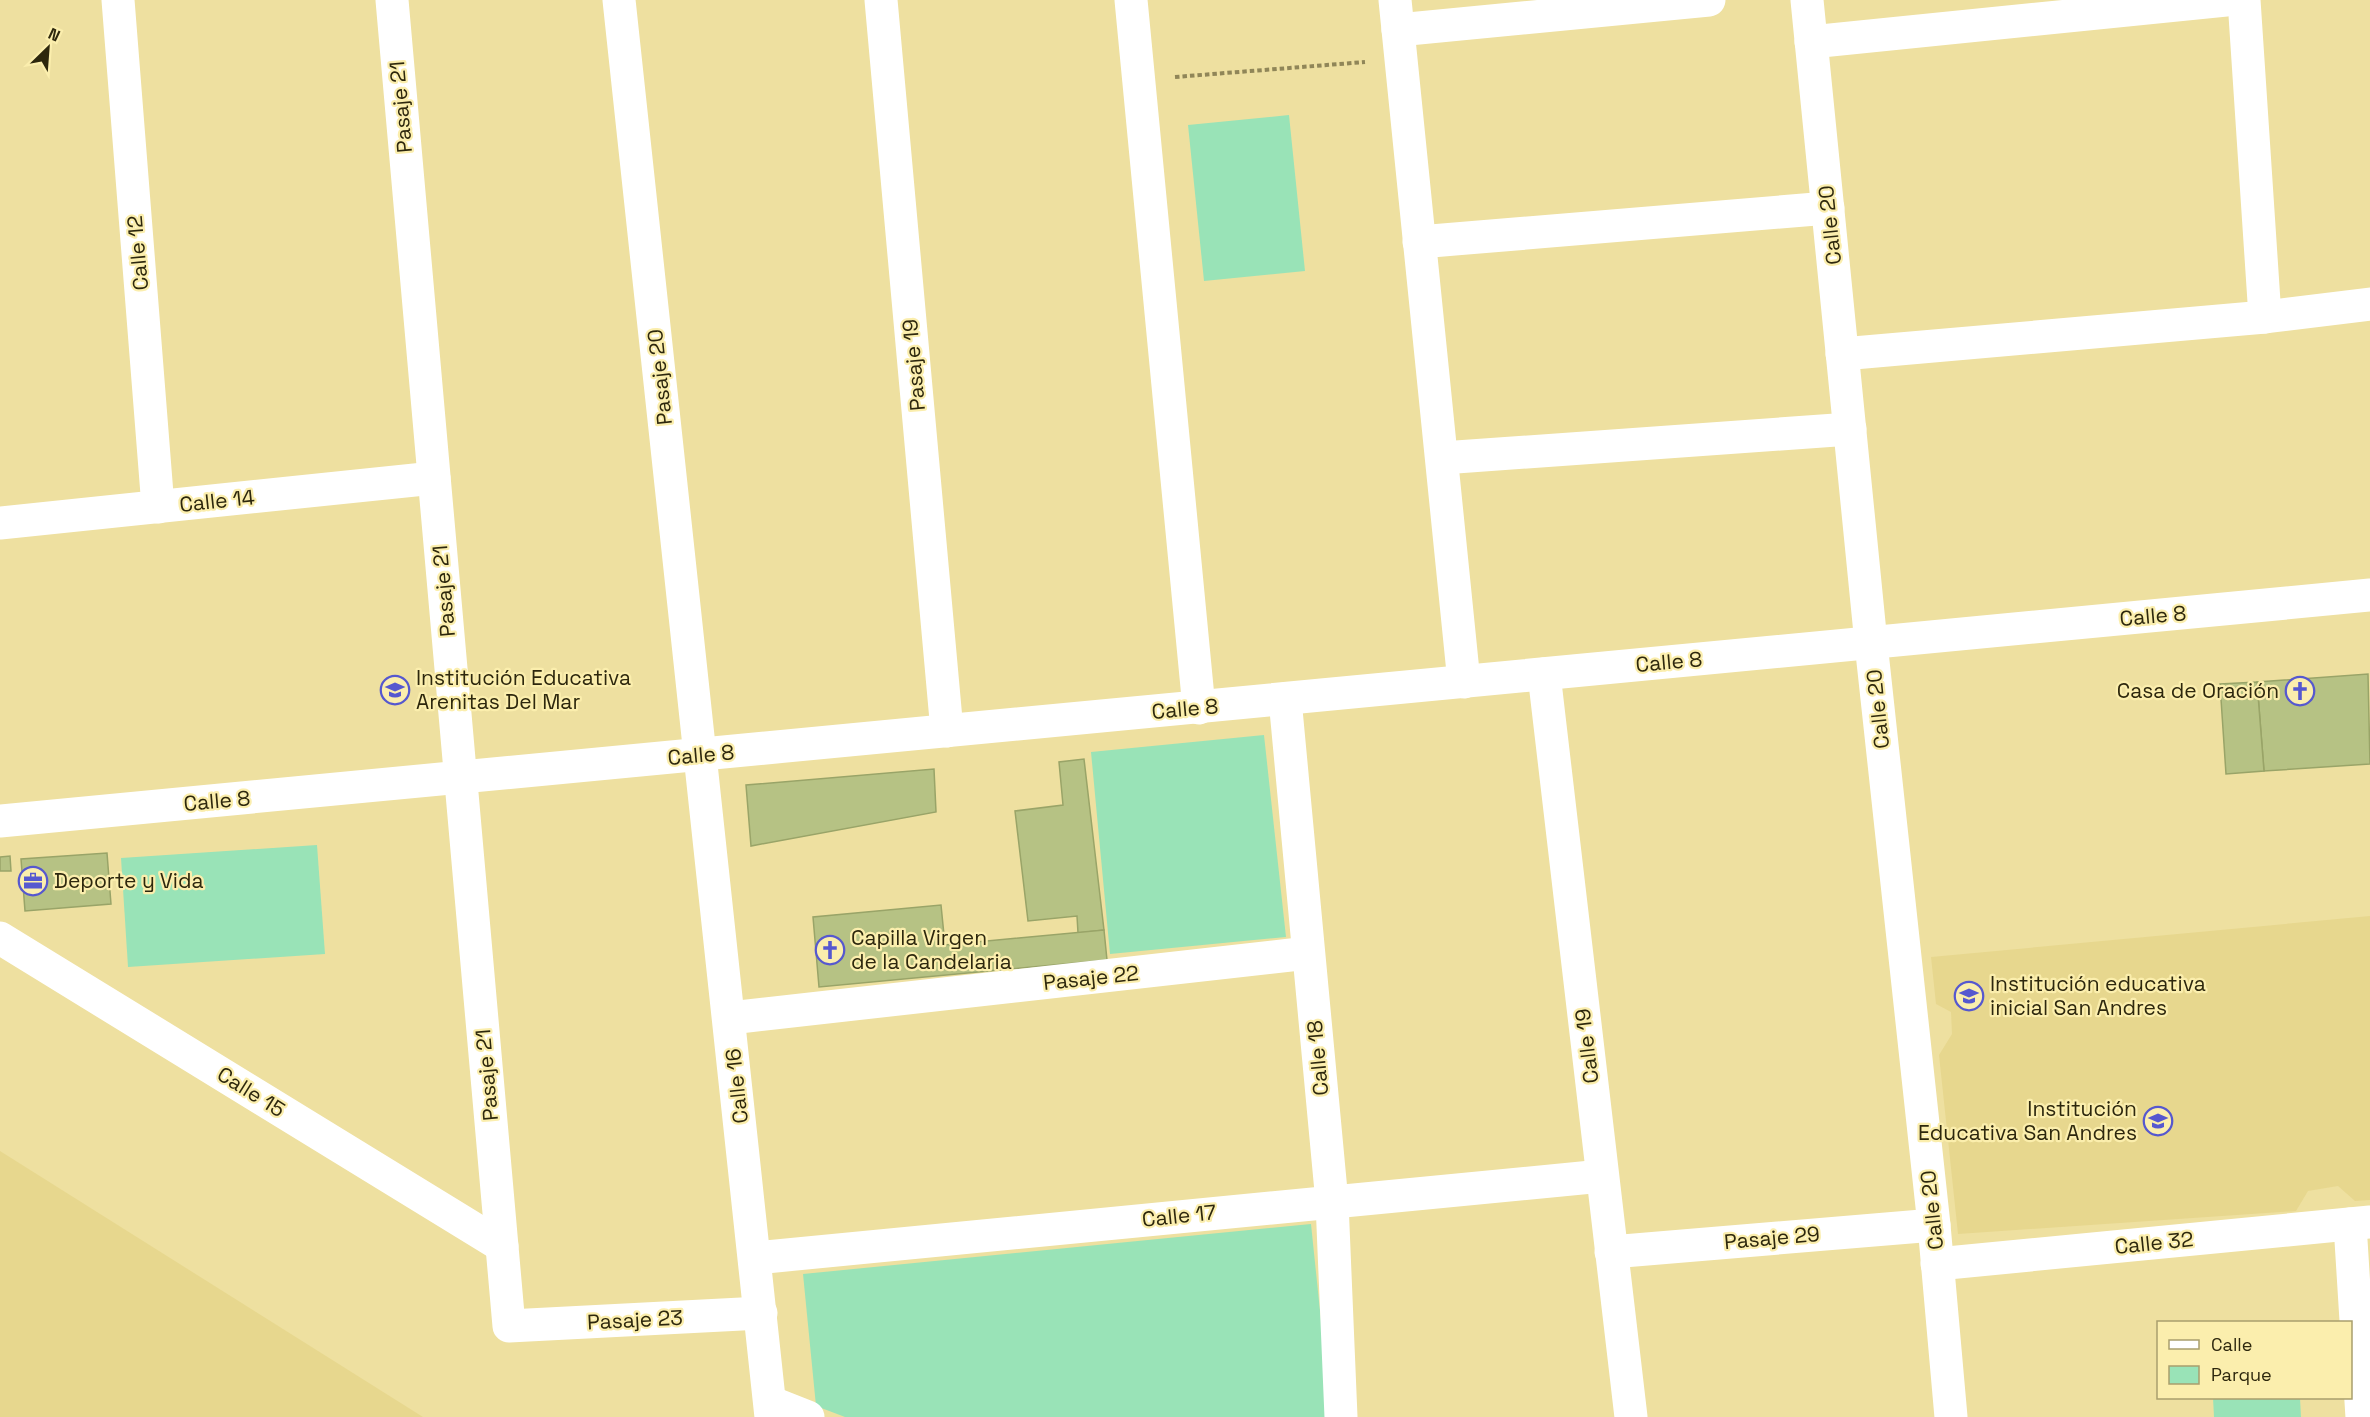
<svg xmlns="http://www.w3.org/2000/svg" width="2370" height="1417" font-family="'Space Grotesk',sans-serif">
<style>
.built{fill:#e7d78e}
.green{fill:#99e3b7}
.building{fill:#b6c284;stroke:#99a468;stroke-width:1.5}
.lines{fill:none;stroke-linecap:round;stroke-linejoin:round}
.path{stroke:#908658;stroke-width:4;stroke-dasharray:4.5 3;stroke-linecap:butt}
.street{stroke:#fff;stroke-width:33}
.labels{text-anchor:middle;stroke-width:4.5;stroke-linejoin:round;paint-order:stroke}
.street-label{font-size:21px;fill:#2d270d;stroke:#fbeead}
.poi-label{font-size:21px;fill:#2d270d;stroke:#fbeead;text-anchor:start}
</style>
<rect width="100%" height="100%" fill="#eee0a0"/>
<g class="built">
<polygon points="2370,916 2370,1200 2355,1201 2338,1186 2308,1191 2296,1211 1958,1234 1939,1055 1952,1034 1951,1012 1936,1004 1931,957"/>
<polygon points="0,1151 423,1417 0,1417"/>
</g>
<g class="green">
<polygon points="1289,115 1305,271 1204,281 1188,125"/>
<polygon points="1264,735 1286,937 1110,954 1091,752"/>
<polygon points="317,845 325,954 128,967 121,858"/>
<polygon points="1311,1224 1331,1417 845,1417 816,1406 803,1274"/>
<polygon points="2213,1398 2300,1398 2301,1417 2214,1417"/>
</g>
<g class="building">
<polygon points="2368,674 2370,764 2264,771 2257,682"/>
<polygon points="2257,682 2264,771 2226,774 2220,684"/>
<polygon points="1084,759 1104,930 1078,933 1077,916 1028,921 1015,811 1063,805 1059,762"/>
<polygon points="934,769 936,812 751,846 746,785"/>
<polygon points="107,853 111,904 25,911 21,859"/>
<polygon points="10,856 11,871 0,871 0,857"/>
<polygon points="941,905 945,945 1104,930 1107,960 819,987 813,917"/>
</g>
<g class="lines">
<polyline class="path" points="1175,77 1365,62"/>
<g class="street">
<polyline points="118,0 158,507"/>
<polyline points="392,0 509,1326 761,1313"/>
<polyline points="619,0 771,1417"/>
<polyline points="881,0 947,731"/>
<polyline points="1131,0 1199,708"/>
<polyline points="1395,0 1464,682"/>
<polyline points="1807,0 1871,643 1934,1225 1951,1417"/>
<polyline points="2244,0 2265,317"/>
<polyline points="1398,30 1709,0"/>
<polyline points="1811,42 2226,0"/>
<polyline points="1419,242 1828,208"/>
<polyline points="1842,354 2265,317 2370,304"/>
<polyline points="1442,458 1850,429"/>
<polyline points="0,523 434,478"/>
<polyline points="1544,674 1631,1417"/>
<polyline points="1285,699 1332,1202 1341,1417"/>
<polyline points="0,821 2370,595"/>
<polyline points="0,938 502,1246"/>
<polyline points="730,1018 1308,953"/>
<polyline points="2350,1224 2362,1417"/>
<polyline points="1611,1252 1934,1225"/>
<polyline points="755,1258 1602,1176"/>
<polyline points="1937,1264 2370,1222"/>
<polyline points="770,1402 808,1417"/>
</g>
</g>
<defs>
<g id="school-ring" transform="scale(1.5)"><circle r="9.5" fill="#fbeead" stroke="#5658cf" stroke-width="1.5"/><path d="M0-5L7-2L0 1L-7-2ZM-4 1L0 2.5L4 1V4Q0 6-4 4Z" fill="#5658cf"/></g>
<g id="church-ring" transform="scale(1.5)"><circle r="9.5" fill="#fbeead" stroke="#5658cf" stroke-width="1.5"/><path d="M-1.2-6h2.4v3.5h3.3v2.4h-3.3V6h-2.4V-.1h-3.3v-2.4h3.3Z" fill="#5658cf"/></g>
<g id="office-ring" transform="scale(1.5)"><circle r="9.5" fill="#fbeead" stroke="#5658cf" stroke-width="1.5"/><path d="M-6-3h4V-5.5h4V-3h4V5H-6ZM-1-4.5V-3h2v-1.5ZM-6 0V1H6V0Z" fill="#5658cf"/></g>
</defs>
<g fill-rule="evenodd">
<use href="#school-ring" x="395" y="690"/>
<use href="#church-ring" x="2300" y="691"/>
<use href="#office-ring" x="33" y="881"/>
<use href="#church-ring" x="830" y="950"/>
<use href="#school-ring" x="1969" y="996"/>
<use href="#school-ring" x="2158" y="1121"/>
</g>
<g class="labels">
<g class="street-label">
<text transform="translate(401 107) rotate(-95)" y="7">Pasaje 21</text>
<text transform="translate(1830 225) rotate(-96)" y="7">Calle 20</text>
<text transform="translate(138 253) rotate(-95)" y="7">Calle 12</text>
<text transform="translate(914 365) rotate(-95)" y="7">Pasaje 19</text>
<text transform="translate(660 377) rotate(-96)" y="7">Pasaje 20</text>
<text transform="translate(217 501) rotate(-6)" y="7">Calle 14</text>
<text transform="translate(444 591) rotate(-95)" y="7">Pasaje 21</text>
<text transform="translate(2153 616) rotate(-5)" y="7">Calle 8</text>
<text transform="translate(1669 662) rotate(-5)" y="7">Calle 8</text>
<text transform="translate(1185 709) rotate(-5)" y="7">Calle 8</text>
<text transform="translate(1878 709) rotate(-96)" y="7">Calle 20</text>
<text transform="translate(701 755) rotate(-5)" y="7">Calle 8</text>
<text transform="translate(217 801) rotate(-5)" y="7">Calle 8</text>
<text transform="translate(1091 978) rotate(-6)" y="7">Pasaje 22</text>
<text transform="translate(1587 1046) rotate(-97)" y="7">Calle 19</text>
<text transform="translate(1318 1058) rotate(-95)" y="7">Calle 18</text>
<text transform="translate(487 1075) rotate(-95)" y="7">Pasaje 21</text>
<text transform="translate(737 1086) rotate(-96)" y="7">Calle 16</text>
<text transform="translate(251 1092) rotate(32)" y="7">Calle 15</text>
<text transform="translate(1932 1210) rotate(-96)" y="7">Calle 20</text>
<text transform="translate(1179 1216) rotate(-6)" y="7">Calle 17</text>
<text transform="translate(1772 1238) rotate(-5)" y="7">Pasaje 29</text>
<text transform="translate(2154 1243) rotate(-6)" y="7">Calle 32</text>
<text transform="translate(635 1320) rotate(-3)" y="7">Pasaje 23</text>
</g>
<g class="poi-label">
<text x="416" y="685">Institución Educativa<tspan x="416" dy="24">Arenitas Del Mar</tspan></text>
<text x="2279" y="698" text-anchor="end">Casa de Oración</text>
<text x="54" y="888">Deporte y Vida</text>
<text x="851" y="945">Capilla Virgen<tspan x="851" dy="24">de la Candelaria</tspan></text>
<text x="1990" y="991">Institución educativa<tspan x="1990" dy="24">inicial San Andres</tspan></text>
<text x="2137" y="1116" text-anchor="end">Institución<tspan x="2137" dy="24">Educativa San Andres</tspan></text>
</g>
</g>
<rect x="2157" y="1321" width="195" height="78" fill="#fbeead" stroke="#a99e6d" stroke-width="1.5"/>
<rect x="2169" y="1340" width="30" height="9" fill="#ffffff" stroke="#a99e6d" stroke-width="1.5"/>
<text x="2211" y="1351" font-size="18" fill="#2d270d">Calle</text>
<rect x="2169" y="1366" width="30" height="18" fill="#99e3b7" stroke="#a99e6d" stroke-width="1.5"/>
<text x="2211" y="1381" font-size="18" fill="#2d270d">Parque</text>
<g transform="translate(48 48) rotate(25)" stroke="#fbeead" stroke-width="4.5" paint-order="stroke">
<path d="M0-4.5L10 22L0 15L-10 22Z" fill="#2d270d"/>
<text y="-9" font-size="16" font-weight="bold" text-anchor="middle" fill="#2d270d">N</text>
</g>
</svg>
